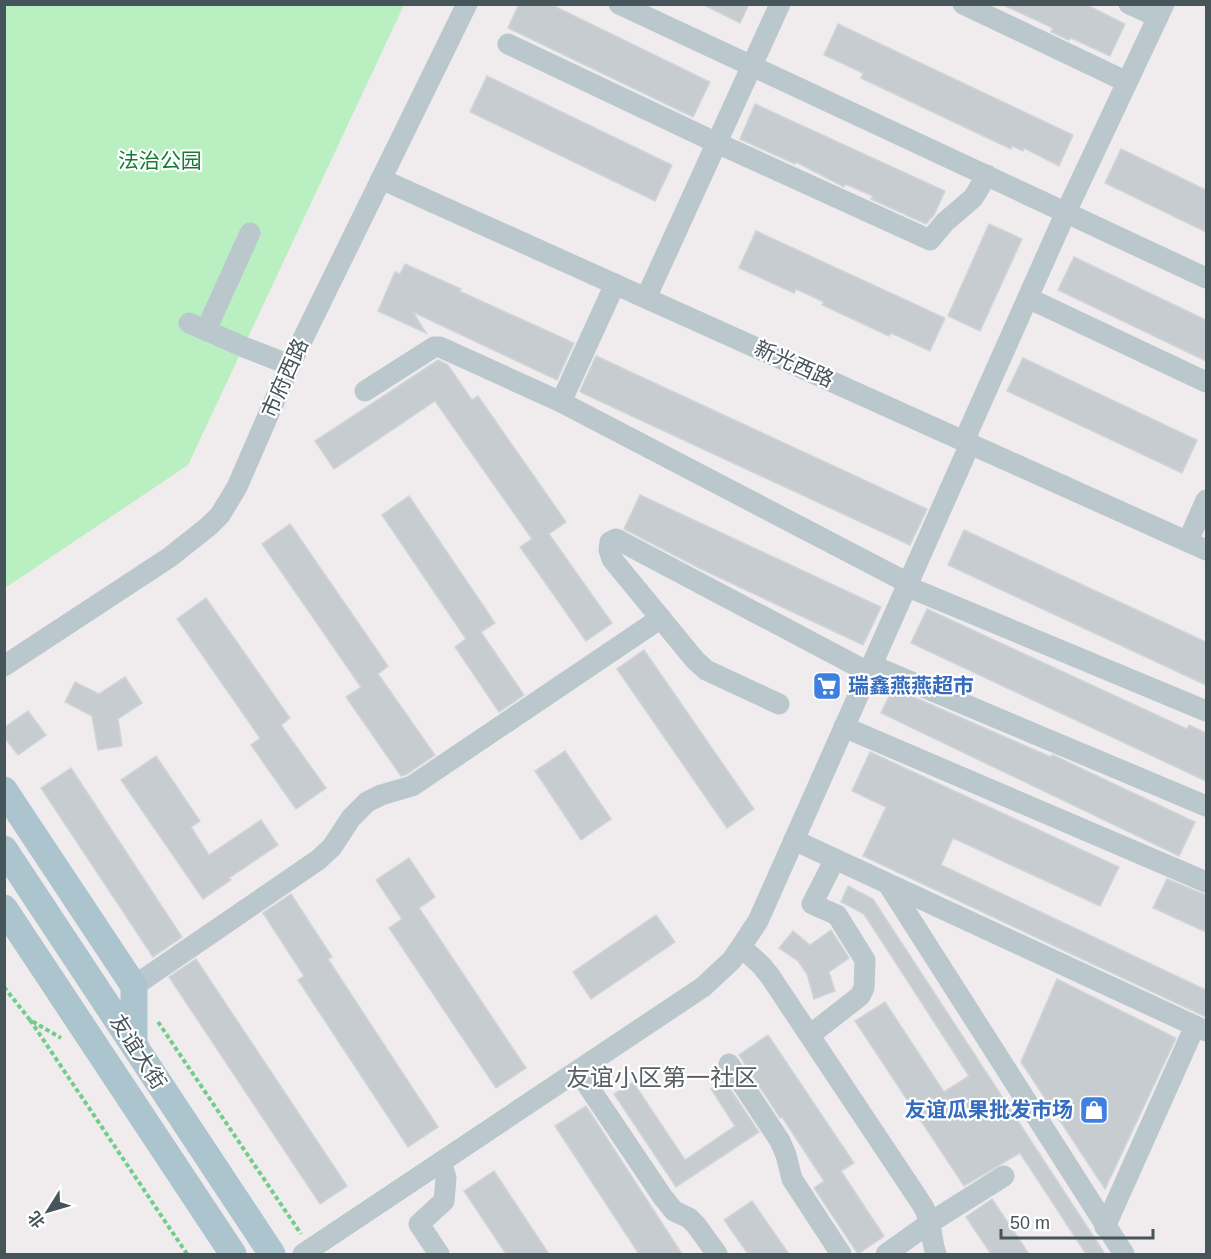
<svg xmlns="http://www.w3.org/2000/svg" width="1211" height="1259" font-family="Helvetica,'Noto Sans SC',sans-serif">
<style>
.green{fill:#b9efc1}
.building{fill:#c6ccd0;stroke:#d0d5d9;stroke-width:1.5}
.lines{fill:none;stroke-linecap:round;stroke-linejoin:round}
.path{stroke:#70ce8a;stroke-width:4;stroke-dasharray:4.5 3;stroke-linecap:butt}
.minor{stroke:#bac8cd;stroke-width:21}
.major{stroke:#abc4cd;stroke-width:27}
.labels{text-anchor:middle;stroke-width:4.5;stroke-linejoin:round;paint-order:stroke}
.park-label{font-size:21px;fill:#147d31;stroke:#fff}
.street-label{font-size:21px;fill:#45555a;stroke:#fff}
.shop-label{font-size:21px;font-weight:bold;fill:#366cbe;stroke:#fff;text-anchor:start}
.quarter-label{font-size:24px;fill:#595f62;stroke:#fff}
</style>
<rect width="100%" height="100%" fill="#f0eced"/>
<polygon class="green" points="5,5 404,5 188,465 5,588"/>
<g class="building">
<polygon points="519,4 550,4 710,82 693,117 508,28"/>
<polygon points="702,4 749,4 740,23"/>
<polygon points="1001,4 1085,4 1125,24 1110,56 1071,38 1069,40 1051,32 1053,28"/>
<polygon points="838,24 1073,135 1059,166 1024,148 1023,151 1012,146 1011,149 996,142 861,78 863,73 824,55"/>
<polygon points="487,76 672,165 655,201 470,112"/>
<polygon points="755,104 945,191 934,215 926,224 871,199 873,196 845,184 844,187 796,162 795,164 740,139"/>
<polygon points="1121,149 1206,190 1206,232 1105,183"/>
<polygon points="989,224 1022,239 980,331 948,316"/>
<polygon points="756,231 945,318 930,351 891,333 889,336 822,305 824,302 796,289 794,293 739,268"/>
<polygon points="1074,257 1206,320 1206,361 1058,290"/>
<polygon points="405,264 461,289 459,291 574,343 557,380 413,312 426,333 378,311 395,272 400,274"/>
<polygon points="596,356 927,509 910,545 582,393 580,391"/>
<polygon points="1023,358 1197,440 1182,473 1007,391"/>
<polygon points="438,360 448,365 472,400 478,396 566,522 549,534 612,623 586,641 520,547 532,539 435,401 334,469 315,441"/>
<polygon points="640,495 881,607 863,645 699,568 624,529"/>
<polygon points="409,496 495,623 481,632 524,695 499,712 455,647 466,639 382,515"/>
<polygon points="290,524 388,666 378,674 435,755 407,774 401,776 346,697 361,687 262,544"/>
<polygon points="964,530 1206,642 1206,685 948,565"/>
<polygon points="206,598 290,718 281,725 326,788 296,809 251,745 260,738 177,619"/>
<polygon points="927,609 1187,729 1189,725 1206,733 1206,781 911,643"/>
<polygon points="644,650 754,809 727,828 617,669"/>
<polygon points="125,677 142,703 118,719 122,746 98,750 92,716 65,702 75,682 99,694"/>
<polygon points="893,688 1051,757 1052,755 1055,756 1195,822 1179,856 881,713"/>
<polygon points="28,711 46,735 18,755 4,737 4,728"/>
<polygon points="565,751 611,819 581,840 535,771"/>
<polygon points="870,752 1119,867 1100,906 953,838 941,865 1206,990 1206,1017 863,856 886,807 852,791"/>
<polygon points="156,756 200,821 191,827 209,855 261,820 278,845 229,878 231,880 203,899 121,780"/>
<polygon points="71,768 182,937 153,957 41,788"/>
<polygon points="409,858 435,897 419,908 526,1068 496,1088 389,928 402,919 376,880"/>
<polygon points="1167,879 1206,895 1206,932 1153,908"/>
<polygon points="848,886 873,899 1105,1254 1086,1254 1020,1153 964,1186 855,1021 885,1002 944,1092 969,1076 864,914 841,902"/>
<polygon points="291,894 332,957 328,959 438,1127 408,1147 298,980 304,976 263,913"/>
<polygon points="656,915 675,942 591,999 573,972"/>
<polygon points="831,930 849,958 829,972 835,991 814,999 807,974 798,961 779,948 793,931 810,945"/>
<polygon points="196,959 347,1186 320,1204 169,977"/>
<polygon points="1057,979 1176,1038 1105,1189 1021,1062"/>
<polygon points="768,1035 854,1163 841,1171 884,1236 858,1254 814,1188 824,1181 782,1117 780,1118 739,1055"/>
<polygon points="724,1080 759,1132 676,1187 614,1094 633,1082 685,1160 735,1126 711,1089"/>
<polygon points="586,1106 682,1254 639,1254 555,1126"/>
<polygon points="494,1171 549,1254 506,1254 464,1191"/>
<polygon points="992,1199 1029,1254 991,1254 966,1217"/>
<polygon points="752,1201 789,1254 748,1254 724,1220"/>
</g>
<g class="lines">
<g class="path">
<polyline points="4,987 30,1020 61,1038"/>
<polyline points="30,1020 187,1254"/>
<polyline points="158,1022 301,1234"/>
</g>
<g class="minor">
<polyline points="619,4 1206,278"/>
<polyline points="963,4 1127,82"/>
<polyline points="1129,4 1158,17"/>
<polyline points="508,44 717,143 930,240 945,222 973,198 987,175"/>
<polyline points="381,179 1206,550"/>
<polyline points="646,298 780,4"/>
<polyline points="1028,298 1206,382"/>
<polyline points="189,323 246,348 290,365"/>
<polyline points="206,330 250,233"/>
<polyline points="365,391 434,347 440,347 561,402 908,583"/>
<polyline points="561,402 615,284"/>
<polyline points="964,441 1066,212 1164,4"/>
<polyline points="1188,541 1206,500"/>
<polyline points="906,586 1206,711"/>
<polyline points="871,665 1206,806"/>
<polyline points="4,666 170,557 209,526 220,515 237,487 290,365 467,4"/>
<polyline points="779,704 706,670 695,660 612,559 609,550 610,542 616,539 622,542 868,672"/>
<polyline points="844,727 1206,882"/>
<polyline points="794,840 1206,1031"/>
<polyline points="888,884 1124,1254"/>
<path d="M742 948 761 965 770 976 923 1206C933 1223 930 1237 936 1254"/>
<polyline points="134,986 318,860 332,847 351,818 367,802 381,795 412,786 661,618"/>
<polyline points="810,1035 860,996 864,988 865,960 837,915 812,904 835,859"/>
<polyline points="729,1064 780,1141 786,1155 792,1179 841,1254"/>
<polyline points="578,1071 662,1196 674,1211 689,1218 696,1225 717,1254"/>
<polyline points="1105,1227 1195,1026"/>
<polyline points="303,1254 703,987 732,960 758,921 970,444"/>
<polyline points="439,1254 419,1224 444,1201 446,1178 441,1162"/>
<polyline points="886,1254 931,1222 1004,1176"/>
</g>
<g class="major">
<polyline points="4,790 134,986 134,1044"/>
<polyline points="4,849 272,1254"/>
<polyline points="4,908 233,1254"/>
</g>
</g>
<defs>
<g id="supermarket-square" transform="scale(1.5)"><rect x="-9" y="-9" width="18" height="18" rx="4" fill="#3f7fe0" stroke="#fff"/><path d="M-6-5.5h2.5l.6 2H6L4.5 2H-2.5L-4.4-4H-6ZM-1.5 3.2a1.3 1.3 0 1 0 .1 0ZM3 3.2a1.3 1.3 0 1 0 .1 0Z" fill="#fff"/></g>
<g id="shop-square" transform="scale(1.5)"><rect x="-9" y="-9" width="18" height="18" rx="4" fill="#3f7fe0" stroke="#fff"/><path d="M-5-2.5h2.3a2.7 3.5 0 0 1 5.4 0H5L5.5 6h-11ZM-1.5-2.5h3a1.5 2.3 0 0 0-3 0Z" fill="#fff"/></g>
</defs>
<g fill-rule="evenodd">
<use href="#supermarket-square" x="827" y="686"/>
<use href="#shop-square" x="1094" y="1110"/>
</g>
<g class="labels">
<g class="park-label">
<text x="160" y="168">法治公园</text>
</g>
<g class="street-label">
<text transform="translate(794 364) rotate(24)" y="7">新光西路</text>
<text transform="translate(285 378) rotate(-66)" y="7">市府西路</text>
<text transform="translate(138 1052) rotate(57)" y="7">友谊大街</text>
</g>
<g class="shop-label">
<text x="848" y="693">瑞鑫燕燕超市</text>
<text x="1073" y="1117" text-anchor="end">友谊瓜果批发市场</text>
</g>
<g class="quarter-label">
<text x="662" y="1086">友谊小区第一社区</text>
</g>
</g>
<rect width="1211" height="1259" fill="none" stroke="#45555a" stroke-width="12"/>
<g transform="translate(48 1211) rotate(233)" stroke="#ffffff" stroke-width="4.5" paint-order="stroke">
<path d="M0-4.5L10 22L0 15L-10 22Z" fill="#45555a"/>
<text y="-9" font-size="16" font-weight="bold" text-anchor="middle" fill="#45555a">北</text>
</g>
<path d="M1001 1229v9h152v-9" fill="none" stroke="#45555a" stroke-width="3"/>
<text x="1010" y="1229" font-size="18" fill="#45555a" stroke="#ffffff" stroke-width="4.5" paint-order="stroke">50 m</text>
</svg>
